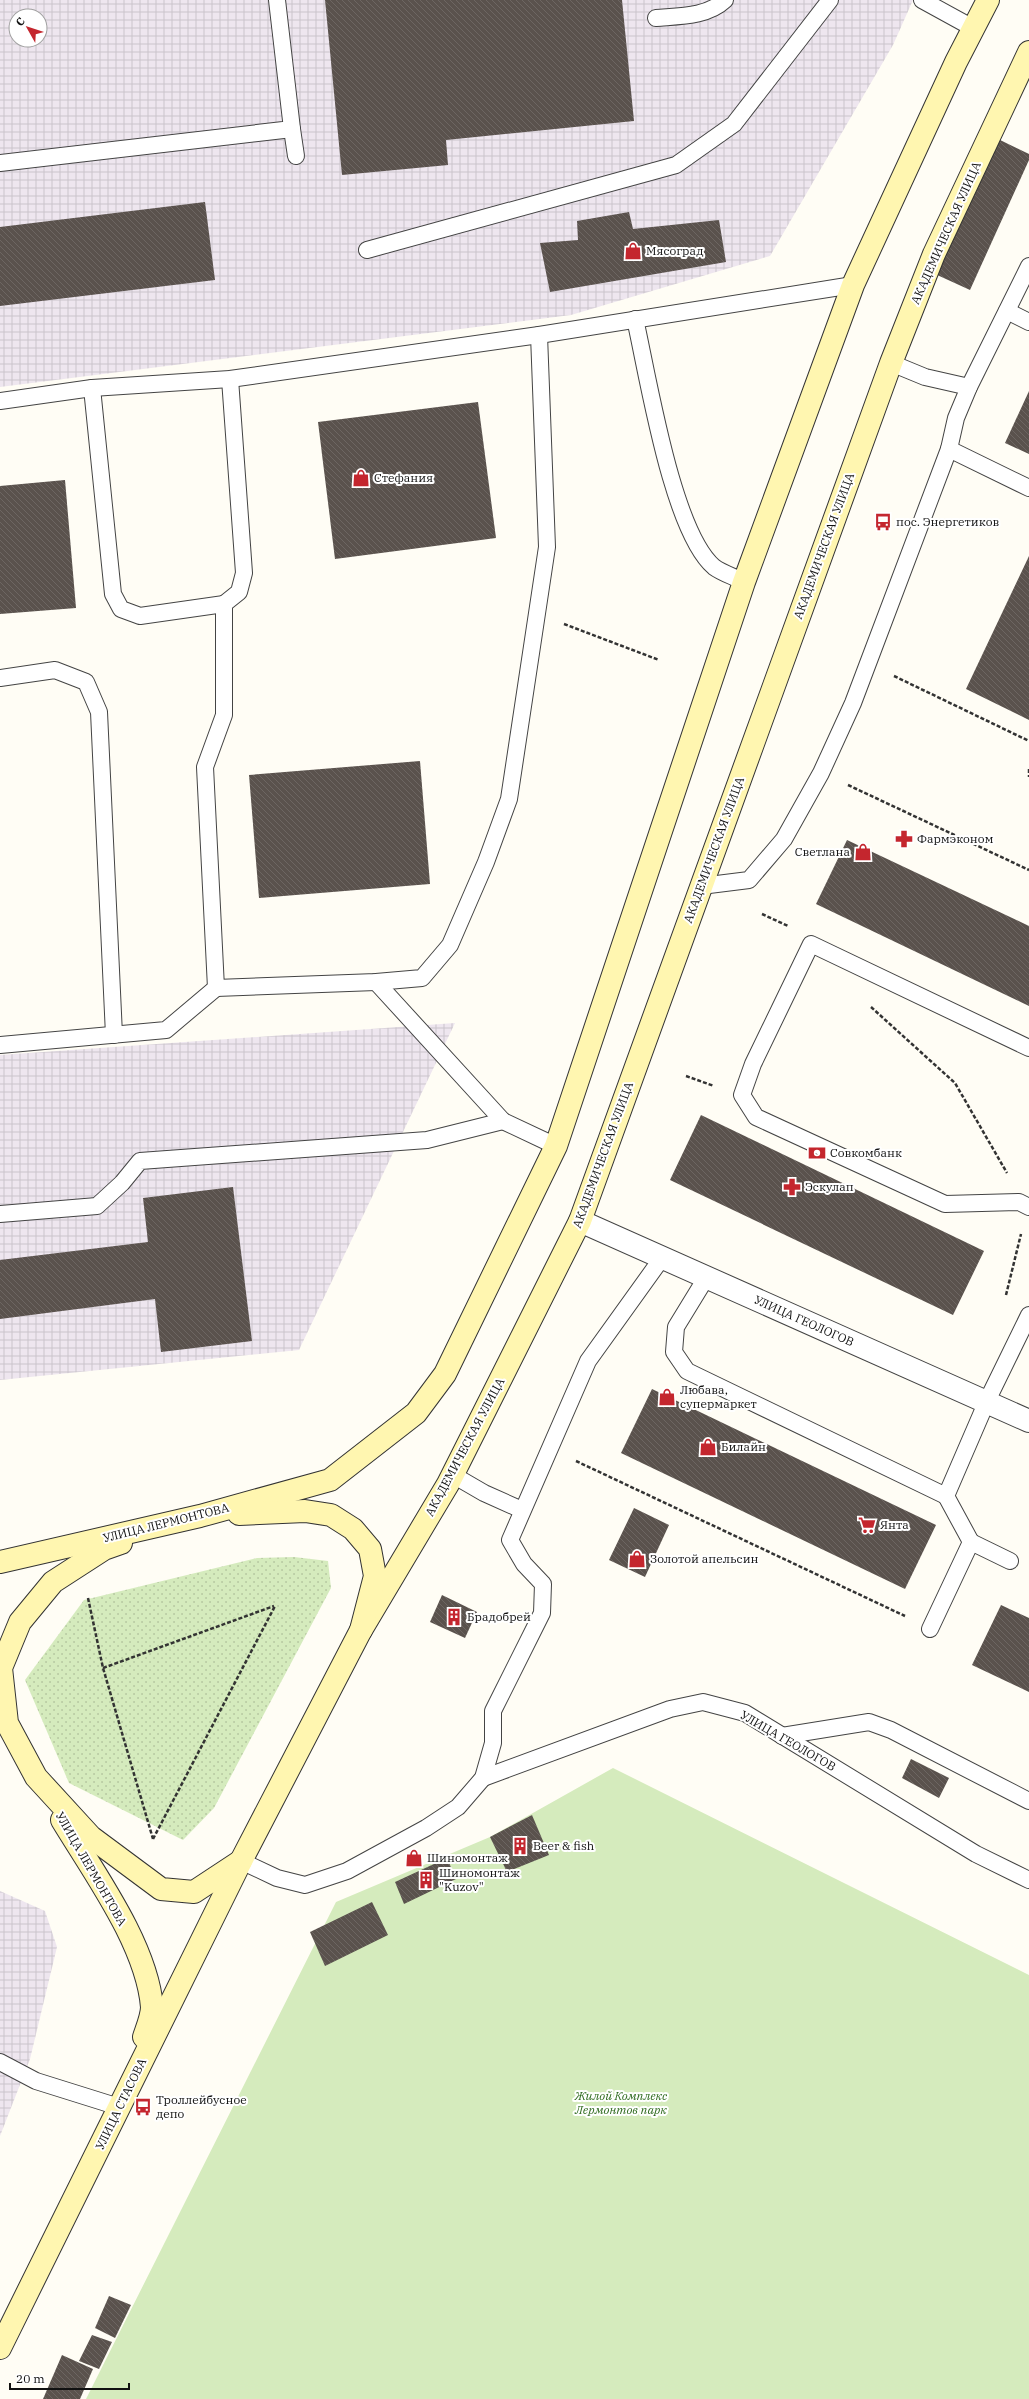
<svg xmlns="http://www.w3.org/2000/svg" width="1029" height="2399" font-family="'IBM Plex Serif',serif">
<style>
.industrial{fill:url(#industrial-grid);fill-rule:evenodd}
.grass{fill:url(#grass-dots)}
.park{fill:#d5ebbd}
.building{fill:url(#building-back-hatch)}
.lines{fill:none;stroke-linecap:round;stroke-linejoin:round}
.lane-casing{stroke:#444;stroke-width:18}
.street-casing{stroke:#444;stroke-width:24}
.secondary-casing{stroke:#333;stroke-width:24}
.path{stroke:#333;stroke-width:2.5;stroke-dasharray:4 2;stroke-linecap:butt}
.lane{stroke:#fff;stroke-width:16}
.street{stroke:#fff;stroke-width:22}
.secondary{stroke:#fff6b0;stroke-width:22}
.labels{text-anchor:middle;stroke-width:4;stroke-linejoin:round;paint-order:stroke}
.street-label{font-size:12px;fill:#111;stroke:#fff}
.poi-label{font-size:12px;fill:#111;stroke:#fff;text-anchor:start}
.park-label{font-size:12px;font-style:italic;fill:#2f6b1f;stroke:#fff}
</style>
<defs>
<pattern id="industrial-grid" width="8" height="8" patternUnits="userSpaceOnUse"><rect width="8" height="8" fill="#eee6ef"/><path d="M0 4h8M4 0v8" fill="none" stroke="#cbc4cc"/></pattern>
<pattern id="grass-dots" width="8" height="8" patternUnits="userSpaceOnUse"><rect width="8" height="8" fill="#d5ebbd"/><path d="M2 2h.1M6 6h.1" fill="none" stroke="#b6c8a1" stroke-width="1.8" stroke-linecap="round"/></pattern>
<pattern id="building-back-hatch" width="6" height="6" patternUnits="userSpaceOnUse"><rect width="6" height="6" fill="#5a524d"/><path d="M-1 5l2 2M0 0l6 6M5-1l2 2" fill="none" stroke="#6d6662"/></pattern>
</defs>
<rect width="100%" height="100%" fill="#fffdf5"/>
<g class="industrial">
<path d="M0 0H913L893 45 770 256 571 315 0 387ZM16 16H40V40H16Z"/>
<polygon points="455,1023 299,1350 0,1380 0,1055"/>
<polygon points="0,1891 45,1911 57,1947 30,2059 0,2136"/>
</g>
<polygon class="grass" points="294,1557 328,1561 331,1588 214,1808 183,1840 69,1783 25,1680 84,1600 257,1558"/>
<polygon class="park" points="613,1768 1029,1975 1029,2399 86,2399 336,1902 490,1837"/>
<g class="building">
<polygon points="325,0 622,0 634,121 446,140 448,165 342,175"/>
<polygon points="998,139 1029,154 1029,160 970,290 935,274"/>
<polygon points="205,202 215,280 0,306 0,227"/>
<polygon points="629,212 633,229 719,220 726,262 550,292 540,243 578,240 577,221"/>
<polygon points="1029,391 1029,454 1005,443"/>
<polygon points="478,402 496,538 335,559 318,422"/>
<polygon points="65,480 76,608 0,614 0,486"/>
<polygon points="1029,556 1029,720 966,689"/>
<polygon points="420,761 430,884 259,898 249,775"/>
<polygon points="847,840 1029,926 1029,1006 816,904"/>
<polygon points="701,1115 984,1251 953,1315 670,1180"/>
<polygon points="233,1187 252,1341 161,1352 155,1299 0,1319 0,1260 148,1242 143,1198"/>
<polygon points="652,1389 936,1525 905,1589 621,1453"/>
<polygon points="634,1508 669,1525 645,1577 609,1560"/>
<polygon points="442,1595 477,1612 465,1638 430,1622"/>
<polygon points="1001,1605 1029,1618 1029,1692 972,1665"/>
<polygon points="911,1759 949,1778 939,1798 902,1778"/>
<polygon points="532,1815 549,1855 507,1872 490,1837"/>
<polygon points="447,1858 456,1879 404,1904 395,1882"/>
<polygon points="372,1902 388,1935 325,1966 310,1932"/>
<polygon points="109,2296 131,2305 115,2338 95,2328"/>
<polygon points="92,2335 112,2342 99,2369 79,2361"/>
<polygon points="62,2355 93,2369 80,2399 43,2399"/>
</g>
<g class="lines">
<g class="lane-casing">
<g id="lane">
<polyline points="922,0 973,28"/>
<path d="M656 18C679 16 707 17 725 0"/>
<polyline points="292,129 296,156"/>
<polyline points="0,163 292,129 277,0"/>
<polyline points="367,250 676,165 734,124 830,0"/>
<polyline points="1007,311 1029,322"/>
<path d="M635 319C648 376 672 531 714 567 722 573 735 577 744 582"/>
<polyline points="891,363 925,377 969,387"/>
<polyline points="230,379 244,573 239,592 224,604 224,715 205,767 216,988 376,982 422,978 450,945 486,862 509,799 547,547 539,335"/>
<polyline points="92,388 113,594 121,609 140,616 224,604"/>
<polyline points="0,401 92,388 230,379 539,335 853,285"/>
<polyline points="949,449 1029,488"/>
<polyline points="0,678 55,670 86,682 99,712 114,1035"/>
<polyline points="701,886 749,880 784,839 821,773 853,703 949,449 956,418 969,387 1029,266"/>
<polyline points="376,982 503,1121 556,1146"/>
<polyline points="0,1045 166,1030 216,988"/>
<polyline points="1029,1048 811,944 753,1064 742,1095 756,1117 945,1204 1019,1202 1029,1207"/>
<polyline points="0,1214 97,1206 122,1183 140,1161 427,1140 503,1121"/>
<polyline points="706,1278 676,1327 674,1352 687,1371 946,1496 987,1401 1029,1315"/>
<polyline points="453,1475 484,1493 522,1510"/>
<polyline points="971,1542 1010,1561"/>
<polyline points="930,1629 971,1542 946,1496"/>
<polyline points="782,1736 869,1722 891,1730 1029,1801"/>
<polyline points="483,1778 670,1709 703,1702 745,1713 976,1854 1029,1880"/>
<polyline points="241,1861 277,1878 305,1885 347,1871 426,1828 458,1807 483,1778 493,1743 493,1711 542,1613 543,1584 524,1564 510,1540 588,1361 662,1258"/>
<polyline points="0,2062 36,2081 119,2107"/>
</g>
</g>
<g class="street-casing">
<polyline id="street" points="580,1221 1029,1421"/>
</g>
<g class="secondary-casing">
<g id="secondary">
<polyline points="121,1543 104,1549 53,1582 20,1622 1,1668 7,1723 36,1777 91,1837 161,1889 194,1892 241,1861"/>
<polyline points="0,1562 200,1516 330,1480 416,1413 445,1374 556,1146 744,582 853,285 956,62 988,0"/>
<polyline points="361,1630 448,1484 580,1221 891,363 934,254 1029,52"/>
<path d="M62 1820C94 1873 147 1945 152 2007 152 2016 147 2028 144 2037"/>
<polyline points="0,2348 241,1861 361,1630 375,1576 370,1549 353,1529 331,1515 305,1511 239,1514"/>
</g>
</g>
<g class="path">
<polyline points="564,624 659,660"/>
<polyline points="894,676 1029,741"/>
<polyline points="1029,769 1029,777"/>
<polyline points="848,785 1029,870"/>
<polyline points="762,914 788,926"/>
<polyline points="871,1007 955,1083 1007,1173"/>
<polyline points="686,1076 714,1086"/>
<polyline points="1006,1295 1021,1234"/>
<polyline points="576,1461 905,1616"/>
<polyline points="88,1598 103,1668 153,1839"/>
<polyline points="103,1668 274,1606"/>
<polyline points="153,1839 275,1606"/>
</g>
<use href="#lane" class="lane"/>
<use href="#street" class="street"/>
<use href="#secondary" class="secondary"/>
</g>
<defs>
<g id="shop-bare" transform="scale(1.38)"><path d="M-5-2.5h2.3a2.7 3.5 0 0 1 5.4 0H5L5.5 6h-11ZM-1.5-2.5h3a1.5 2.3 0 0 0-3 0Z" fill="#c4262e" stroke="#fff" stroke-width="2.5" paint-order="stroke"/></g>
<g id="bus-bare" transform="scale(1.38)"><path d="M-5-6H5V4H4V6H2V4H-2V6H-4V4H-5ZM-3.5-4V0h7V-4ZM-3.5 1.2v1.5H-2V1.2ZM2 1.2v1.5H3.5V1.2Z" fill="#c4262e" stroke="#fff" stroke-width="2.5" paint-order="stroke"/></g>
<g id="pharmacy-bare" transform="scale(1.38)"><path d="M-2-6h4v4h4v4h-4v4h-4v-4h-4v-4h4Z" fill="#c4262e" stroke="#fff" stroke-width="2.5" paint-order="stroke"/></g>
<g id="bank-bare" transform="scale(1.38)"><path d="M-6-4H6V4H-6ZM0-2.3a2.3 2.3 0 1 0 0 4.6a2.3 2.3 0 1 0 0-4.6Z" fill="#c4262e" stroke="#fff" stroke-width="2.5" paint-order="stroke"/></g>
<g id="supermarket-bare" transform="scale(1.38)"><path d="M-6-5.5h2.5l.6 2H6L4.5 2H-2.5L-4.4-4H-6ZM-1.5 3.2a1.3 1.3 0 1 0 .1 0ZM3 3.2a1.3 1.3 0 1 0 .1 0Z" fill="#c4262e" stroke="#fff" stroke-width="2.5" paint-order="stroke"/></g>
<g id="building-bare" transform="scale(1.38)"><path d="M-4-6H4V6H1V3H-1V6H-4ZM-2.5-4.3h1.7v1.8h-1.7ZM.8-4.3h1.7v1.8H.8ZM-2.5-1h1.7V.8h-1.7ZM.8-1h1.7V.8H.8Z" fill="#c4262e" stroke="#fff" stroke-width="2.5" paint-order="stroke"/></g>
</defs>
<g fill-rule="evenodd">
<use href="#shop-bare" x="633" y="251"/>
<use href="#shop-bare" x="361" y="478"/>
<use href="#bus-bare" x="883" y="522"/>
<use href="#pharmacy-bare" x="904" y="839"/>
<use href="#shop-bare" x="863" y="852"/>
<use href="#bank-bare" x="817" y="1153"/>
<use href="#pharmacy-bare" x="792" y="1187"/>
<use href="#shop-bare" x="667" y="1397"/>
<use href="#shop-bare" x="708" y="1447"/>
<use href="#supermarket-bare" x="867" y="1525"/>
<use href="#shop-bare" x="637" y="1559"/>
<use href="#building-bare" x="454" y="1617"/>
<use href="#building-bare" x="520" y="1846"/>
<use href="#shop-bare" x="414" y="1858"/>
<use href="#building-bare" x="426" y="1880"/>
<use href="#bus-bare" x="143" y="2107"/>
</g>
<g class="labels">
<g class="street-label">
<text transform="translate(946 233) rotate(-66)" y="4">АКАДЕМИЧЕСКАЯ УЛИЦА</text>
<text transform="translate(824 546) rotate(-70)" y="4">АКАДЕМИЧЕСКАЯ УЛИЦА</text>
<text transform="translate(714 850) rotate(-70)" y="4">АКАДЕМИЧЕСКАЯ УЛИЦА</text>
<text transform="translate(603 1155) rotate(-70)" y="4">АКАДЕМИЧЕСКАЯ УЛИЦА</text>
<text transform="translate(804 1321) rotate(24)" y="4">УЛИЦА ГЕОЛОГОВ</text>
<text transform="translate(465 1447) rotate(-62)" y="4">АКАДЕМИЧЕСКАЯ УЛИЦА</text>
<text transform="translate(166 1523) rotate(-14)" y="4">УЛИЦА ЛЕРМОНТОВА</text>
<text transform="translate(788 1741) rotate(30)" y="4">УЛИЦА ГЕОЛОГОВ</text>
<text transform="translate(91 1869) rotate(60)" y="4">УЛИЦА ЛЕРМОНТОВА</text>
<text transform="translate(121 2104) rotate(-64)" y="4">УЛИЦА СТАСОВА</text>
</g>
<g class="poi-label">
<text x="646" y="255">Мясоград</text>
<text x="374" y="482">Стефания</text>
<text x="896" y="526">пос. Энергетиков</text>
<text x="917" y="843">Фармэконом</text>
<text x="850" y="856" text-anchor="end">Светлана</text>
<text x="830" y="1157">Совкомбанк</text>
<text x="805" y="1191">Эскулап</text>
<text x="680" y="1394">Любава,<tspan x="680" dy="14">супермаркет</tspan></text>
<text x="721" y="1451">Билайн</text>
<text x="880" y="1529">Янта</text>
<text x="650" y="1563">Золотой апельсин</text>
<text x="467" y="1621">Брадобрей</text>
<text x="533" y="1850">Beer &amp; fish</text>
<text x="427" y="1862">Шиномонтаж</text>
<text x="439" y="1877">Шиномонтаж<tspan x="439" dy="14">"Kuzov"</tspan></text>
<text x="156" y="2104">Троллейбусное<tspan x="156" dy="14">депо</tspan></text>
</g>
<g class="park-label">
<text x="621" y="2100">Жилой Комплекс<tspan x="621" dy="14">Лермонтов парк</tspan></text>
</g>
</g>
<g transform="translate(28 28) rotate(309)"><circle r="19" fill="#ffffff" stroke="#a0a0a0"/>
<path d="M0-3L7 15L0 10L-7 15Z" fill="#c4262e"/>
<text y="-6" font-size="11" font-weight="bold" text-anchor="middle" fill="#111111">С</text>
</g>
<path d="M10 2383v6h119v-6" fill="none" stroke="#111111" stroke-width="2"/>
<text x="16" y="2383" font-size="12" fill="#111111" stroke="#ffffff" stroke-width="3" paint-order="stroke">20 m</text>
</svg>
